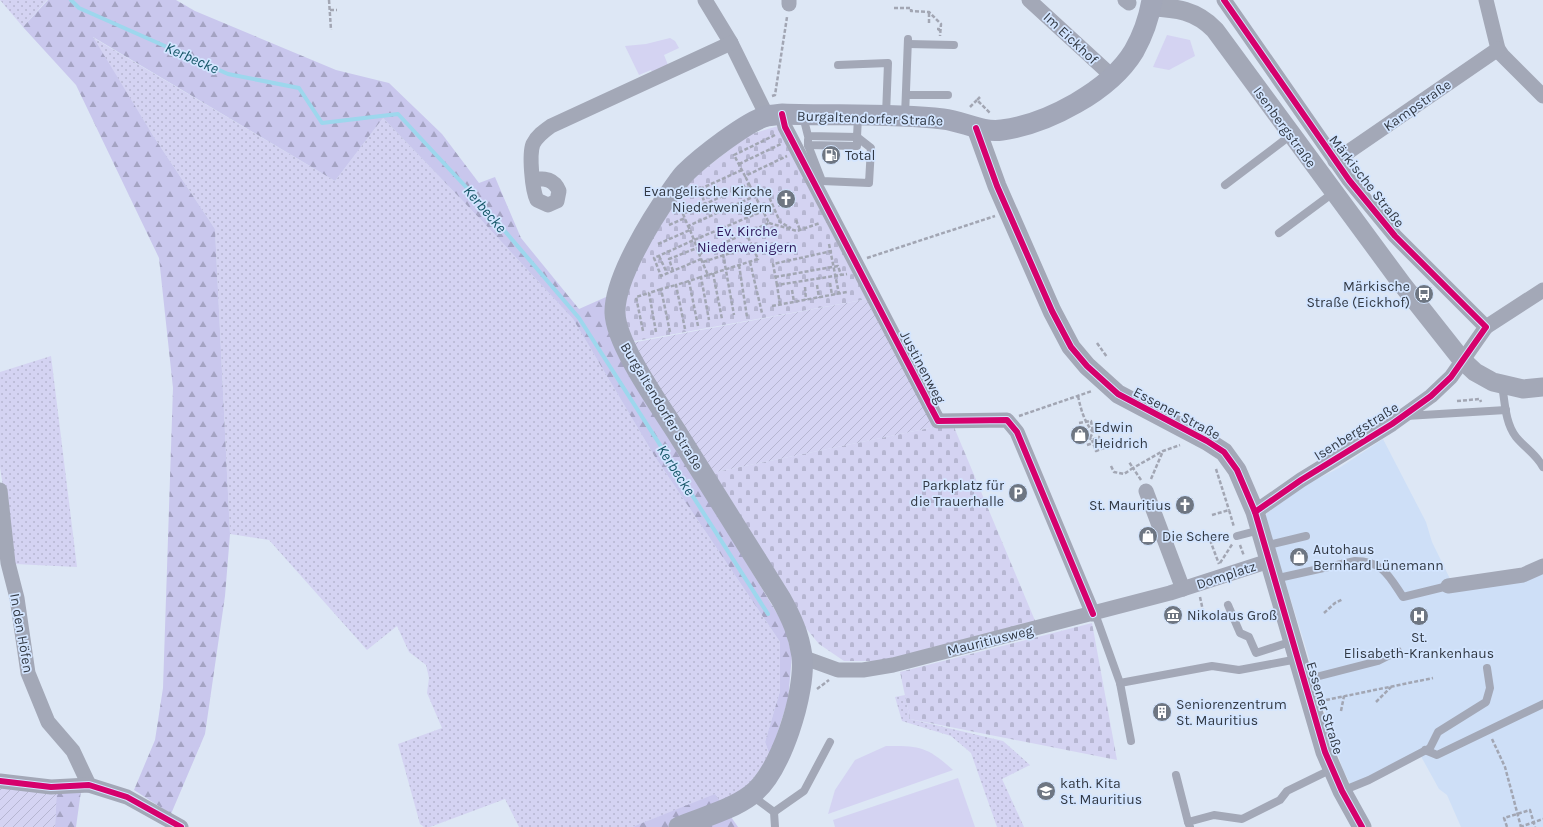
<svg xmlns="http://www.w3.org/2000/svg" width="1543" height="827" font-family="Karla,sans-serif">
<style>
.built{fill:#cedff7}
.grass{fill:url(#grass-dots)}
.forest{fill:url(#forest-firs)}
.cemetery{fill:url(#cemetery-stones)}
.park{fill:#d4d3f2}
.garden{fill:url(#garden-furrows)}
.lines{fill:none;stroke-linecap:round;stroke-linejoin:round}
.stream{stroke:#9dd7ed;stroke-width:4}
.path{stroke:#a2a6b3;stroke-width:2.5;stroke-dasharray:4 2;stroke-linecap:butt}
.service{stroke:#a3a8b7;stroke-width:8}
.minor{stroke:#a3a8b7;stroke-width:15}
.tertiary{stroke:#a3a8b7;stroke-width:19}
.secondary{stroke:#a2a7b8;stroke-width:21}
.cycleway-casing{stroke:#d3e5ff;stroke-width:8}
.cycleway{stroke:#d6006c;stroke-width:6}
.labels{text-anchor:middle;stroke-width:3.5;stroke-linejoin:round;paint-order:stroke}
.street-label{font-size:14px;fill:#323944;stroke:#d3e5ff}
.poi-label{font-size:14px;fill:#323944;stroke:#d3e5ff;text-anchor:start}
.park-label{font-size:14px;fill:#2f175b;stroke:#d3e5ff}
.water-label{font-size:15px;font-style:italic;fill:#145567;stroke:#d3e5ff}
</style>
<defs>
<pattern id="grass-dots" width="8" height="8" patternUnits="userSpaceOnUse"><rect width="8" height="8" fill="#d4d3f2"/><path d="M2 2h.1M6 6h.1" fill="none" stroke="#b6b6d1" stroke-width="1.8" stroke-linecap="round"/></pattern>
<pattern id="forest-firs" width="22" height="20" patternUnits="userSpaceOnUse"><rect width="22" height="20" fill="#c9c7ed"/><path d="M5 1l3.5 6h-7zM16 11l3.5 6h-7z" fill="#a4a3c2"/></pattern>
<pattern id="cemetery-stones" width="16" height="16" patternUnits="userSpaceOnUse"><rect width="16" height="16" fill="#d4d3f2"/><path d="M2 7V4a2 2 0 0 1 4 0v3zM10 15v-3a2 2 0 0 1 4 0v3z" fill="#b6b6d1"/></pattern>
<pattern id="garden-furrows" width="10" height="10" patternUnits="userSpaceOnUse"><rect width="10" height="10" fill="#d4d3f2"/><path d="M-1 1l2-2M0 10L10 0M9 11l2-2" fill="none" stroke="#b6b6d1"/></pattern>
</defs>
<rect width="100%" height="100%" fill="#dde7f5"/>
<polygon class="built" points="1383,439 1426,522 1432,542 1455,589 1543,570 1543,827 1461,827 1447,795 1439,789 1418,751 1351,785 1343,770 1327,721 1324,706 1265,517 1267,513 1305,485 1339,468"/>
<g class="grass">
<polygon points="0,0 47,0 23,27"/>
<polygon points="92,37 335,181 383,118 483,222 573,319 655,457 780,642 780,691 765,742 770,756 746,788 720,802 715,795 632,827 519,827 505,799 430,827 424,827 420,824 398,744 442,728 427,693 429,678 426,665 409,652 397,626 367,650 269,540 230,534 215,229 154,137"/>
<polygon points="51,356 77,567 15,564 0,467 0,372"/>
<polygon points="905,695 910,719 1003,741 1030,765 1002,779 1024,827 997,827 971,753 951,736 902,721 895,697"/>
</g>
<g class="forest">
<polygon points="48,0 176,0 195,11 336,70 389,83 442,134 479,183 495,177 521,238 579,309 606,297 675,445 784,625 792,655 788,700 770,756 765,742 780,691 780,642 655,457 573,319 483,222 383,118 335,181 93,37 154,137 215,229 230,534 225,596 205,734 171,814 134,790 155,740 163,688 173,388 159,258 76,85 23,27"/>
<polygon points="56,791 81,791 76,827 55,827"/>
<polygon points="715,794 738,827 632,827"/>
</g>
<g class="cemetery">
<polygon points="778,126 868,299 630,342 624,313 626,296 636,266 665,218 692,179 748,135"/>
<polygon points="934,427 954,427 1036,623 886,661 844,661 819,644 805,627 711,473"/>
<polygon points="1092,623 1117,760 910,719 900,672"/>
</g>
<g class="park">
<polygon points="1167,35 1190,40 1195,56 1169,70 1153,67"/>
<polygon points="670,38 675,41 679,48 664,55 668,65 652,72 651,70 639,75 625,46 646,44"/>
<path d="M886 746C920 746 926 746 953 770L828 814 835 790 855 760Z"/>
<polygon points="958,778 975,827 835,827 833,820"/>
</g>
<g class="garden">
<polygon points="868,299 934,427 711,473 631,343"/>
<polygon points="0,787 57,791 55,827 0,827"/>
</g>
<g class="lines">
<polyline class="stream" points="71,0 79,8 228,74 299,88 322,123 398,114 480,202 579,318 768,614"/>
<g class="path">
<polyline points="329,0 331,30"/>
<polyline points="894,8 911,8 911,11 929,12 941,24 940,36"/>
<polyline points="330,10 337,10"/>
<polyline points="929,23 929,12"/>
<polyline points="937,29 939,29 940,33"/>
<polyline points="772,96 775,95 787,17"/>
<polyline points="980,97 977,100 990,113"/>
<polyline points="970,107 977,100"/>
<polyline points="775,135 734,155 745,176 787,156"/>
<polyline points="739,164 781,144"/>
<polyline points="742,170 700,189 705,204 749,184 745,176"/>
<polyline points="769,189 766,190 780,222 791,228"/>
<polyline points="705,204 683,214 688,226 755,196 749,184"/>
<polyline points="796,220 800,230"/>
<polyline points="769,223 797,231 820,223"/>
<polyline points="669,225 685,218"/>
<polyline points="690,230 694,240 654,258 661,276 701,259 694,240 763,211 755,196"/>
<polyline points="658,244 690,230 688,226"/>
<polyline points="829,244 839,294"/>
<polyline points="699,254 769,223 763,211"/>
<polyline points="723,254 734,315"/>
<polyline points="659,256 667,273"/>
<polyline points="867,258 995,216"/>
<polyline points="701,259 708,275 758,259 746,233"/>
<polyline points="703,262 752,246"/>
<polyline points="750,262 762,313"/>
<polyline points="739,265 747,317"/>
<polyline points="673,271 669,259 697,248"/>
<polyline points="713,273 722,319"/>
<polyline points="708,275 701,277 709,320"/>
<polyline points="775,277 838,266 841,275"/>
<polyline points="830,283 832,295"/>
<polyline points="777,285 773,264 832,251"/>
<polyline points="817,285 819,298"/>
<polyline points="805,287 806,300"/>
<polyline points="792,290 794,302"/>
<polyline points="780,305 777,285 847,274"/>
<polyline points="772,306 847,292"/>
<polyline points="698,326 689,281 701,277"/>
<polyline points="685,329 676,285 689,281"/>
<polyline points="643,331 636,297 649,293"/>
<polyline points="656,332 649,293 661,289"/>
<polyline points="670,332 661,289 676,285"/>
<polyline points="1097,343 1107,357"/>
<path d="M1078 396C1081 410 1084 421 1093 432L1090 438"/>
<polyline points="1457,401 1480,399 1481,402"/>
<polyline points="1019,416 1092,391"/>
<polyline points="1079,423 1091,421 1093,432 1110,427"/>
<polyline points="1088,437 1092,440 1099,437 1104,448 1096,451 1092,440"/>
<polyline points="1087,445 1093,443"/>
<polyline points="1111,466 1114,472 1124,474 1133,468 1129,462"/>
<polyline points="1216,469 1229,510"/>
<polyline points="1151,479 1163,451"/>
<polyline points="1141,480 1133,468 1163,451 1180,445"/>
<polyline points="1212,515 1229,510 1234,527"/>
<polyline points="1210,540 1219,564"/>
<polyline points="1240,545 1244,556"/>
<polyline points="1220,563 1233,543"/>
<polyline points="1200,597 1205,620"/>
<polyline points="1324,613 1335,603 1343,599"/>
<polyline points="817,689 829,680"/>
<polyline points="1326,700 1433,678"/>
<polyline points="1376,702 1391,687"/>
<polyline points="1341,711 1344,696"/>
<polyline points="1492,739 1505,767 1521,827"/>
<polyline points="1507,827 1504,818 1530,810 1535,827"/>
<polyline points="1520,827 1543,819"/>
</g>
<g class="service">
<polyline points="908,44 954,45"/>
<polyline points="838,65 888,63 886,115"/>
<polyline points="906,95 948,95"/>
<polyline points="803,116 808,136 857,137 858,116"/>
<polyline points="905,116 908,39"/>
<polyline points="808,140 808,145 857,146 857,137"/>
<polyline points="808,145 822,181 869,183 871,148 857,137"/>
<polyline points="1225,185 1291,135"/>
<polyline points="1279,233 1333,193"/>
<path d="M1502 385C1505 402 1505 423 1516 437 1525 448 1536 454 1543 467"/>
<polyline points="1406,416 1506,410"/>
<polyline points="1237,536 1260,530"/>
<polyline points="1264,546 1306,536"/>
<path d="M1274 579 1355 561C1383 561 1389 576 1403 597L1448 586"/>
<polyline points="1228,605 1240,633 1249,637 1256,653 1293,641"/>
<polyline points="1093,614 1097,619 1120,683 1131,741"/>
<polyline points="1304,680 1378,661 1398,651"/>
<polyline points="1120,683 1212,666 1239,670 1298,659"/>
<polyline points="1425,750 1437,755 1543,704"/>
<polyline points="1176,775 1188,822"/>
<polyline points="1342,791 1369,780 1430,748 1438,732 1486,702 1490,688 1487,668"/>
<polyline points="751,795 774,812 775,827"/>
<polyline points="774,812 804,791 830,742"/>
<polyline points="1190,827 1188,822 1214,815 1242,819 1280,800 1287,791 1332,769"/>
</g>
<g class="minor">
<polyline points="705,0 731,43 767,116"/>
<polyline points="1029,0 1113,77"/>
<polyline points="1125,0 1129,3"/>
<polyline points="1224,0 1349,180 1395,236 1486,327 1451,377 1431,396 1392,424 1301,480 1255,512"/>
<polyline points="1486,0 1498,49 1502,55 1543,96"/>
<polyline points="789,4 789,0"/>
<polyline points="782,114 785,127 938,421 1007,420 1017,432 1093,614"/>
<polyline points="1335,161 1498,49"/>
<path d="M533 179C545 178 554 179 559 191L557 201 548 205 537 200C532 190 529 154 533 144 537 136 544 131 551 126L731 43"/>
<polyline points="1486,327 1543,290"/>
<polyline points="0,490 8,563 17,598 28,673 48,722 73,751 89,785"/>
<polyline points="1146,491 1183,589"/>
<polyline points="1448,586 1523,575 1543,566"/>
<polyline points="802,657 838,670 863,670 893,665 1170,593 1269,561"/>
<polyline points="0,781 51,787 89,785 127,797 181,827"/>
</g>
<g class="tertiary">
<path d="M1151 7C1176 8 1196 10 1215 30L1402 284 1462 360 1475 372 1493 382 1523 389 1543 387"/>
<polyline points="976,128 997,186 1052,311 1071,347 1087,366 1118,394 1207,441 1224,452 1237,470 1255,512 1325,752 1342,791 1362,827"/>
</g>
<path class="secondary" d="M679 827C703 817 731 810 751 795 781 773 806 692 802 656 799 634 791 617 781 599 747 545 713 490 679 436 661 407 616 345 615 313 614 279 652 218 672 190 676 185 680 178 685 173 700 158 747 121 767 116 772 115 778 115 782 114 834 116 892 113 943 119 963 121 981 133 1002 130 1047 124 1110 91 1134 51 1143 35 1149 18 1152 0"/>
<g class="cycleway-casing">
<g id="cycleway">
<polyline points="1224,0 1349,180 1395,236 1486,327 1451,377 1431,396 1392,424 1301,480 1255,512"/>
<polyline points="782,114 785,127 938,421 1007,420 1017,432 1093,614"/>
<polyline points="976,128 997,186 1052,311 1071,347 1087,366 1118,394 1207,441 1224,452 1237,470 1255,512 1325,752 1342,791 1362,827"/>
<polyline points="0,781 51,787 89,785 127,797 181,827"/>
</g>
</g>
<use href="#cycleway" class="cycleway"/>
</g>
<defs>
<g id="fuel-disc" transform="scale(1)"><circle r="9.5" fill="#6e7682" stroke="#d3e5ff"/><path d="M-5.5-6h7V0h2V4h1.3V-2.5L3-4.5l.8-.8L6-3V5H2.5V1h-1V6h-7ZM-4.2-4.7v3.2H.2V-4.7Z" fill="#fff"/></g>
<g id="church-disc" transform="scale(1)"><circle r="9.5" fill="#6e7682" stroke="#d3e5ff"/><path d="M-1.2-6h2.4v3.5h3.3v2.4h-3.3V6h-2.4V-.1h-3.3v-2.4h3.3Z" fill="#fff"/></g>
<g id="bus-disc" transform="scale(1)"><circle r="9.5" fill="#6e7682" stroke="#d3e5ff"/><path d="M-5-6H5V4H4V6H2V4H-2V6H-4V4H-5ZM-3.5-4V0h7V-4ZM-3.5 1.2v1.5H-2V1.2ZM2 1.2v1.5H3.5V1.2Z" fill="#fff"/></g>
<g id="shop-disc" transform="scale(1)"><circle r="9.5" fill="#6e7682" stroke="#d3e5ff"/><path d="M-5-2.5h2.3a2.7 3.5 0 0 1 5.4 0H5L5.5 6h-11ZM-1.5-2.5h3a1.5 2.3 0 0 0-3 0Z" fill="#fff"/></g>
<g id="parking-disc" transform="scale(1)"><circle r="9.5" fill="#6e7682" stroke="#d3e5ff"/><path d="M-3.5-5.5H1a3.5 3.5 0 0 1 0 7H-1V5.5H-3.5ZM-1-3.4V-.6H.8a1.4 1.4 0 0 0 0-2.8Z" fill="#fff"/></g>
<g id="museum-disc" transform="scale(1)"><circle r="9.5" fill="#6e7682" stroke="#d3e5ff"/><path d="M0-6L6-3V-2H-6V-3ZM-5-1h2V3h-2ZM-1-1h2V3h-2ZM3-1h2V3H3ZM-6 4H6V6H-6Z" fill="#fff"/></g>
<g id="hospital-disc" transform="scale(1)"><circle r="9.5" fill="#6e7682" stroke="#d3e5ff"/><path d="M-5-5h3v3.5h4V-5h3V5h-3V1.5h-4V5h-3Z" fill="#fff"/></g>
<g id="building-disc" transform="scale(1)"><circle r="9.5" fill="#6e7682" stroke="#d3e5ff"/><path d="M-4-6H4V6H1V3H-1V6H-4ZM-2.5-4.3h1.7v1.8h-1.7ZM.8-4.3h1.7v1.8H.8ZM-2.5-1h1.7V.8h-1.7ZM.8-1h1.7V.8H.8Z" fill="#fff"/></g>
<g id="school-disc" transform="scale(1)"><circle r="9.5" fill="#6e7682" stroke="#d3e5ff"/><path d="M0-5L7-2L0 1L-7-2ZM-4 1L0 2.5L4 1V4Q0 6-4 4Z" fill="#fff"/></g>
</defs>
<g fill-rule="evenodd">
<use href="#fuel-disc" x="831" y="155"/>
<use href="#church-disc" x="786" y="199"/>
<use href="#bus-disc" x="1424" y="294"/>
<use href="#shop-disc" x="1080" y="435"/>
<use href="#parking-disc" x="1018" y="493"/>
<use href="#church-disc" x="1185" y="505"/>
<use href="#shop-disc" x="1148" y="536"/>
<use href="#shop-disc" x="1299" y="557"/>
<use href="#museum-disc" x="1173" y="615"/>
<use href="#hospital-disc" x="1419" y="616"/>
<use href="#building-disc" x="1162" y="712"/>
<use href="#school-disc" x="1046" y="791"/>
</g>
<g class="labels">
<g class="street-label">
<text transform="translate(1071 38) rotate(43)" y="5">Im Eickhof</text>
<text transform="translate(1417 105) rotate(-35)" y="5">Kampstraße</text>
<text transform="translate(870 118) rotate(2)" y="5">Burgaltendorfer Straße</text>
<text transform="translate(1285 127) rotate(54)" y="5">Isenbergstraße</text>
<text transform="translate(1367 181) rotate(52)" y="5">Märkische Straße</text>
<text transform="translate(923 367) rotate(62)" y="5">Justinenweg</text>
<text transform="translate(662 406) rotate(59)" y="5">Burgaltendorfer Straße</text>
<text transform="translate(1177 413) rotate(28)" y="5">Essener Straße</text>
<text transform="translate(1356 431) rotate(-32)" y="5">Isenbergstraße</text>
<text transform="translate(1226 575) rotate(-18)" y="5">Domplatz</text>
<text transform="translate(22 633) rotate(80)" y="5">In den Höfen</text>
<text transform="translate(990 640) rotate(-14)" y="5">Mauritiusweg</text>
<text transform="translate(1325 708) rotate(73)" y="5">Essener Straße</text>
</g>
<g class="poi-label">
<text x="845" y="160">Total</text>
<text x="772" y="196" text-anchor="end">Evangelische Kirche<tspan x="772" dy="16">Niederwenigern</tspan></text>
<text x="1410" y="291" text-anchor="end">Märkische<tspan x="1410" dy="16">Straße (Eickhof)</tspan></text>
<text x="1094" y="432">Edwin<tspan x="1094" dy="16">Heidrich</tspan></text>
<text x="1004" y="490" text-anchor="end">Parkplatz für<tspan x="1004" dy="16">die Trauerhalle</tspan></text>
<text x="1171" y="510" text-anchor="end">St. Mauritius</text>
<text x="1162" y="541">Die Schere</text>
<text x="1313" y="554">Autohaus<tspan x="1313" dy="16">Bernhard Lünemann</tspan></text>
<text x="1187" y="620">Nikolaus Groß</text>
<text x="1419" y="642" text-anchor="middle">St.<tspan x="1419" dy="16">Elisabeth-Krankenhaus</tspan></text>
<text x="1176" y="709">Seniorenzentrum<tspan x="1176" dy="16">St. Mauritius</tspan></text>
<text x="1060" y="788">kath. Kita<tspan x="1060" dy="16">St. Mauritius</tspan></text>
</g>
<g class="park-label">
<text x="747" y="236">Ev. Kirche<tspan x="747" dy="16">Niederwenigern</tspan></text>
</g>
<g class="water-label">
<text transform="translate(192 58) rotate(24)" y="5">Kerbecke</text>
<text transform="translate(485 209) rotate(49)" y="5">Kerbecke</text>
<text transform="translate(676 470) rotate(57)" y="5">Kerbecke</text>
</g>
</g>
</svg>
